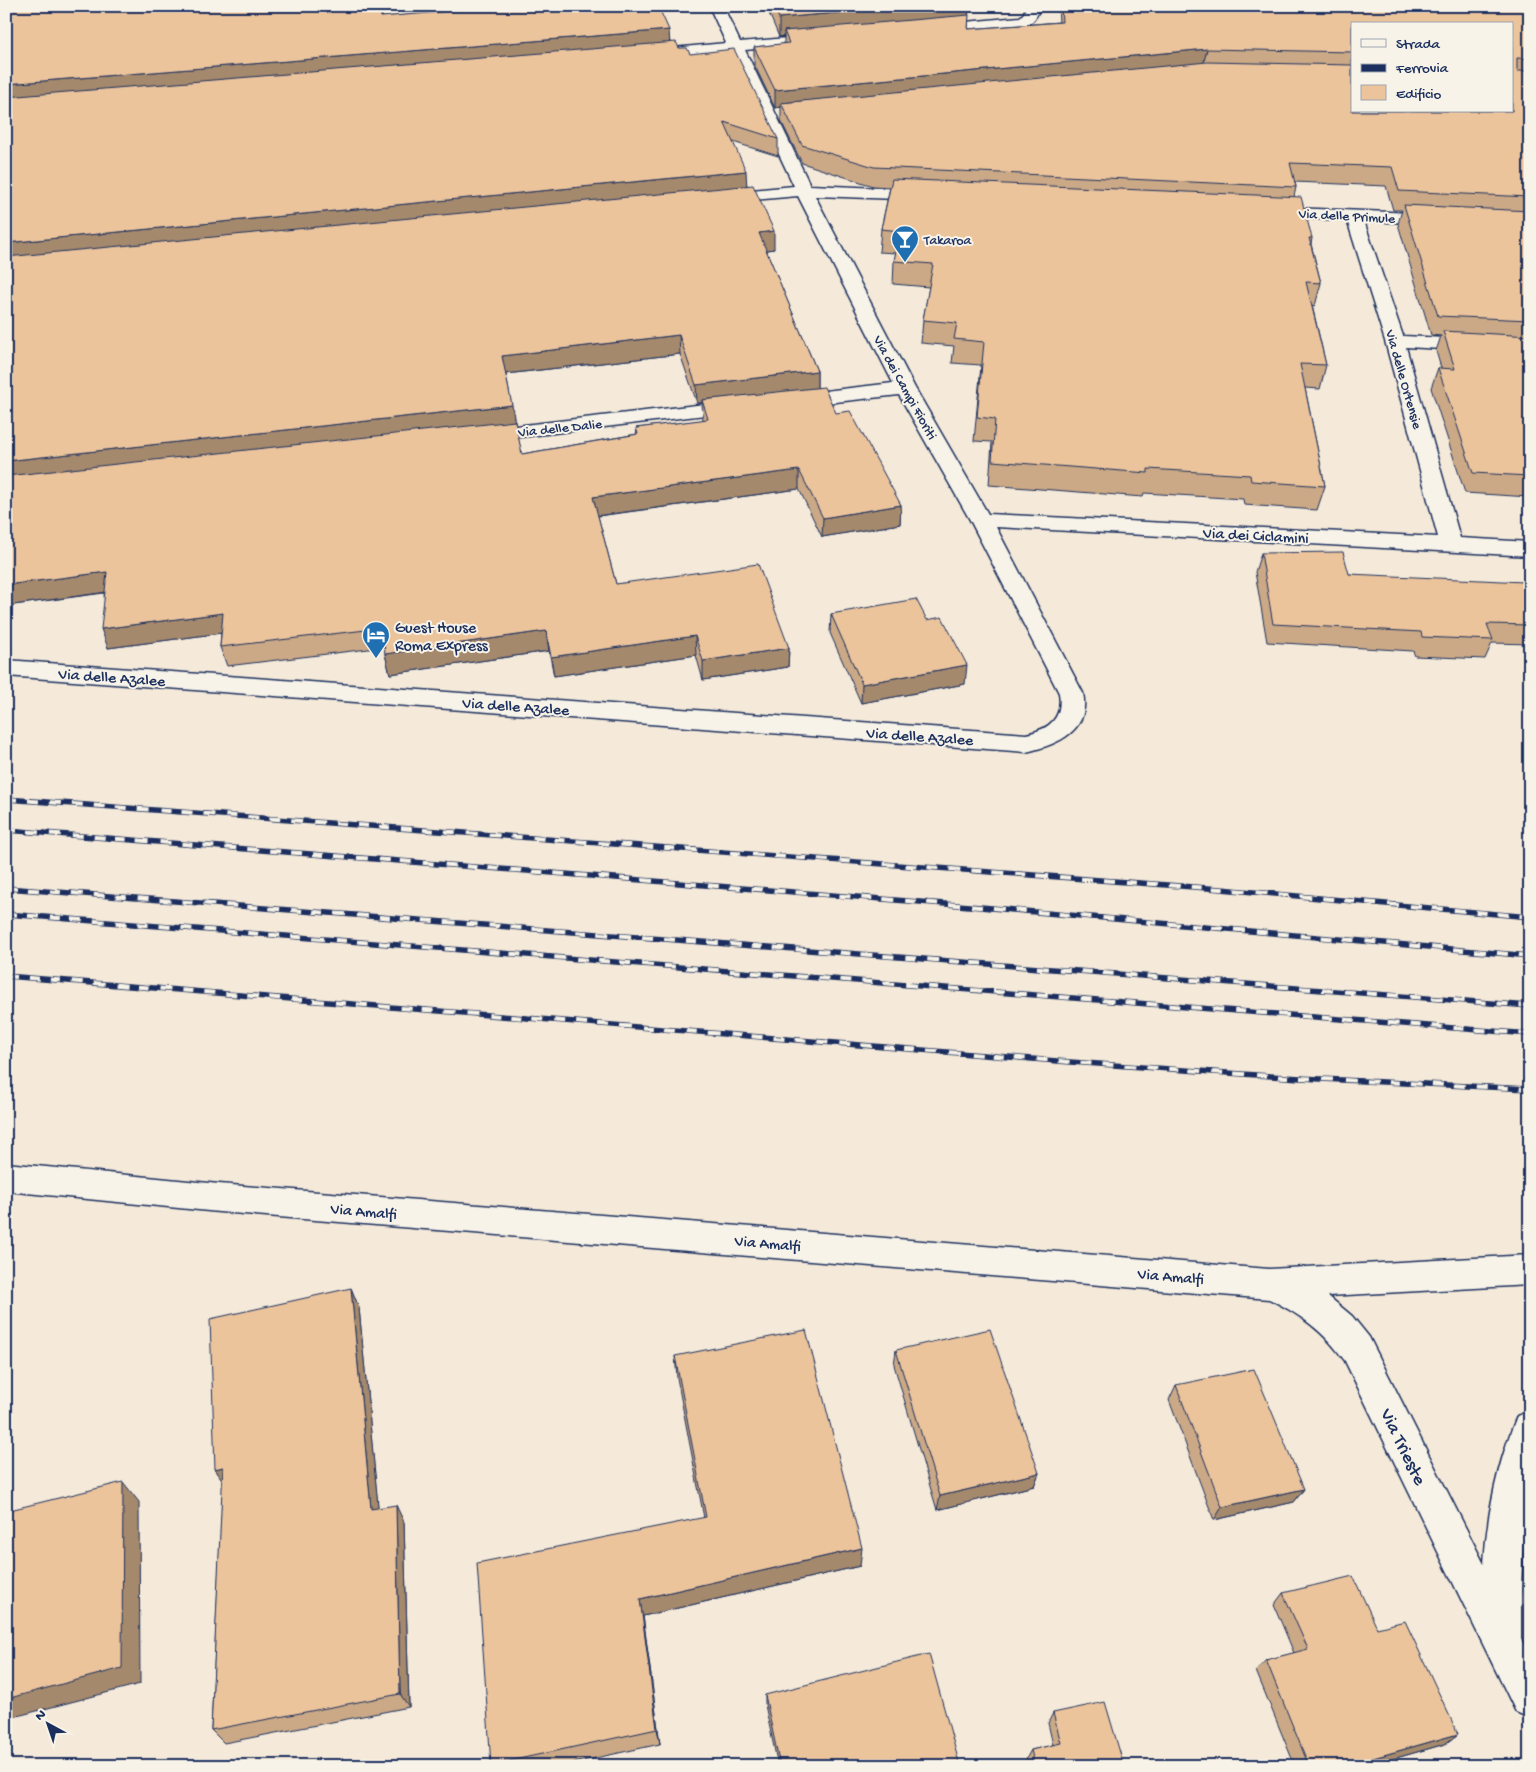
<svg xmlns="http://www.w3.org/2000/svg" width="1536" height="1772" font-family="'Gochi Hand',sans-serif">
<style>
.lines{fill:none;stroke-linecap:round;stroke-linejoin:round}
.street-casing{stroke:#1b2f5e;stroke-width:3}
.street{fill:#f7f3e8;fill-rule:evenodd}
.rail-casing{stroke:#1b2f5e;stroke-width:5.5}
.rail{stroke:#f7f3e8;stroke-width:4;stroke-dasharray:11;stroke-linecap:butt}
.wall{fill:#cba986;stroke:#1b2f5e;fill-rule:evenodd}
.shaded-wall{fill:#a5896d;stroke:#1b2f5e}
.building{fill:#ecc49c;stroke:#1b2f5e}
.labels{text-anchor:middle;stroke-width:4;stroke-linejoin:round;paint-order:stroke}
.far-street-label{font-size:14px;fill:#1b2f5e;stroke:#f7f3e8}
.far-poi-label{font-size:14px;fill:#1b2f5e;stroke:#f7f3e8;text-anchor:start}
.street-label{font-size:16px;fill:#1b2f5e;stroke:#f7f3e8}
.poi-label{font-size:16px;fill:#1b2f5e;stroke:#f7f3e8;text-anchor:start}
.near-street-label{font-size:19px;fill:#1b2f5e;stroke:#f7f3e8}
</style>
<rect width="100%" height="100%" fill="#f5ead9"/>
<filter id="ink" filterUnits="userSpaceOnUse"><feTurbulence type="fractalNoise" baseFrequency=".02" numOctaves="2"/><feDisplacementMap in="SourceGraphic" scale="10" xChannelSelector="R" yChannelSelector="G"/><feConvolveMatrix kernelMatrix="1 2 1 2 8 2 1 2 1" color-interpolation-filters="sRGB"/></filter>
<g filter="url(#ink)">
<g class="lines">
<g class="street-casing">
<g id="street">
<path d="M709 6H723L740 42 822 35 827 36 829 39 827 42 822 43 745 50 810 185 926 190 932 191 935 195 932 199 926 200 815 196 915 388 988 514 1438 537 1385 341 1347 220 1268 217 1262 216 1259 212 1262 208 1268 207 1438 214 1444 215 1447 219 1444 223 1438 224 1364 221 1403 336 1530 342V354L1406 347 1460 538 1530 542V556L996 527 1083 693C1091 731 1057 745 1026 752L6 676V660L1026 734C1050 729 1063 718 1059 693L970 520 899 395 790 407 783 405 780 401 783 397 790 395 893 383 798 196 719 203 713 202 710 198 713 194 719 193 794 186 730 51 651 58 646 57 644 54 646 51 651 50 726 43Z"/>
<path d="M1026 6H1040C1038 15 1034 23 1024 25L932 33 927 32 925 29 927 26 932 25 1020 17 1024 13Z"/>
<polygon points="740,400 747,402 750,406 747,410 480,442 473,440 470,436 473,432 480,430"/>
<path d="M6 1163 219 1184 1269 1269 1530 1255V1285L1328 1296 1352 1316 1369 1337 1484 1564C1487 1514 1498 1462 1517 1416L1530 1411V1495L1523 1541 1521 1590V1639L1530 1656V1718L1516 1712 1345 1361C1325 1332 1300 1314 1269 1299L219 1212 6 1191Z"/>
</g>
</g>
<use href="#street" class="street"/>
<g class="rail-casing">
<g id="rail">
<polyline points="6,799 1221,889 1530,917"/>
<polyline points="6,830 958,905 1530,956"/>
<polyline points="6,888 1530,1006"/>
<polyline points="6,914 1530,1034"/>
<polyline points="6,976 1070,1062 1300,1078 1530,1089"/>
</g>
</g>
<use href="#rail" class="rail"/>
</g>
<g class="wall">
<path d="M6 6H381L382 17 499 8V6H658L670 42 679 48 690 54 778 139V156L733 142 747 185 774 249 766 250 817 371V387L901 505 900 524 822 537 799 489 598 516 616 584 789 648 788 667 703 680 696 655 554 676 549 651 390 674 385 654V647L227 666 220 647 221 633 108 648 104 593 6 606ZM680 354 697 403H702L703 420 636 428 637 434 522 454 514 421 506 374Z"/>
<path d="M766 6H969L968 29 1059 22 1058 6H1530V497L1465 493 1431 388 1438 368H1441L1436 351 1441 336 1431 335 1398 224 1402 210H1393L1386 186 1295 182 1296 187 1294 197 1312 238 1311 244 1321 283 1315 306 1312 305 1326 365 1320 389 1305 388 1325 486 1317 510 1244 505 1243 499 1144 493 1143 497 989 485 992 442 974 441 981 365 952 363 954 346 921 343 923 320 929 287 893 284 894 261 896 253 879 252 881 229 890 187 873 186 802 163 781 121V107L775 108 754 64V47L784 44V36L779 37ZM1352 24 1512 111H1352Z"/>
<polygon points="1261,553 1349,574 1530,597 1530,644 1492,643 1485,659 1415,656 1413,651 1267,642 1255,572"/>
<polygon points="831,614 927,620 965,684 861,703 830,633"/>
<polygon points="351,1288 359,1308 378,1508 404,1522 409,1707 224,1743 211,1730 223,1480 215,1469"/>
<polygon points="896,1350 1039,1473 1034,1486 937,1510 894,1365"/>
<polygon points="675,1356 860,1566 643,1616 660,1744 559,1766 492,1766 491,1765 704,1518 677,1378"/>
<polygon points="1176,1385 1304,1489 1294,1502 1214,1520 1169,1400"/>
<polygon points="1283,1593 1377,1628 1458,1734 1445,1744 1368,1766 1295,1766 1256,1671 1266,1660 1294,1653 1274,1605"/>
<polygon points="765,1695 960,1766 778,1766 765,1705"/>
<polygon points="1053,1713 1124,1766 1027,1766 1026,1759 1031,1750 1053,1745 1048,1723"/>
</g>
<g class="shaded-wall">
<polygon points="380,6 381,6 384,33 381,17"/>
<polygon points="917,6 969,6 968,20 784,31 784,36 779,37 779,18"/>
<polygon points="669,30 670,46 6,101 6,84"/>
<polygon points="1207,49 1203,66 781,103 781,107 775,108 775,90"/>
<polygon points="746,171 747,189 6,262 6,243"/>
<polygon points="774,231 774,249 759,251 759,233"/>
<polygon points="679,335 680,354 505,374 502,356"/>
<polygon points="817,371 817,390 702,400 702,403 697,403 696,385"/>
<polygon points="512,405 515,424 6,481 6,461"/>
<polygon points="799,470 799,489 595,516 593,497"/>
<polygon points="901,505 900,524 822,537 823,518"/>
<polygon points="107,572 114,591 6,606 6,585"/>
<polygon points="223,613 229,632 108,648 101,629"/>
<polygon points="546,631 549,651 390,674 385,654"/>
<polygon points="695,636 696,655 554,676 551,657"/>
<polygon points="789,648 788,667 703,680 703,661"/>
<polygon points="967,665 965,684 861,703 862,684"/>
<polygon points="351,1288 359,1308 380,1526 371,1509"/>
<polygon points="223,1467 227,1487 215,1469"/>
<polygon points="1039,1473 1034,1486 937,1510 940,1496"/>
<polygon points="123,1482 139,1502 140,1684 6,1719 6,1699"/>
<polygon points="1304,1489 1294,1502 1214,1520 1222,1507"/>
<polygon points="396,1505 404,1522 409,1707 400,1694"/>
<polygon points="862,1548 860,1566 643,1616 660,1744 657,1729 640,1599"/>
<polygon points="1458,1734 1445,1744 1368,1766 1345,1766"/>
</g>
<g class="building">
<polygon points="6,6 380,6 381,17 501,7 501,6 658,6 669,30 6,84"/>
<polygon points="774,6 917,6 779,18"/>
<polygon points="1061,6 1530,6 1530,59 1517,58 1517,71 1530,71 1530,197 1399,191 1392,167 1290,163 1296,187 874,167 802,145 781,103 1207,62 1352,65 1352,111 1512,111 1512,24 1352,24 1352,52 1207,49 775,90 754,47 789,43 784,31 969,15 968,29 1062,22"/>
<polygon points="676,42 679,48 687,48 690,54 734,49 778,139 724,122 746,171 6,243 6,97"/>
<polygon points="892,179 1301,197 1312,238 1309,238 1321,283 1306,282 1326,365 1300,364 1325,486 1251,481 1250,475 1148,469 1148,473 992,461 995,419 977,417 984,342 954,339 957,323 923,320 933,264 894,261 900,231 881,229"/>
<polygon points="753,185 774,231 759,233 817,371 696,385 679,335 502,356 512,405 6,461 6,257"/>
<polygon points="1404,205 1530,211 1530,320 1438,316"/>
<polygon points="1443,331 1530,336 1530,476 1473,473 1438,368 1455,369"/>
<polygon points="824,387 836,413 850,411 901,505 823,518 799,470 593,497 616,584 758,564 789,648 703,661 695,636 551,657 546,631 385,654 383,628 220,647 223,613 101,629 107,572 6,585 6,476 515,421 522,454 638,434 636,428 708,419 702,400"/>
<polygon points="1343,552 1349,574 1524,582 1530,597 1530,625 1487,624 1493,640 1422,637 1421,632 1273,624 1261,553"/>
<polygon points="916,599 927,620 942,617 967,665 862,684 831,614"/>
<polygon points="351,1288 371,1509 396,1505 400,1694 211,1730 223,1467 215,1469 210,1319"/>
<polygon points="990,1329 1039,1473 940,1496 896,1350"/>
<polygon points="806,1330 862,1548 640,1599 657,1729 491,1765 477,1563 706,1517 675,1356"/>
<polygon points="1254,1369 1304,1489 1222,1507 1176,1385"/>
<polygon points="123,1482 122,1668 6,1699 6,1511"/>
<polygon points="1353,1576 1377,1628 1405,1621 1458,1734 1345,1766 1309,1766 1266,1660 1308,1649 1283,1593"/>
<polygon points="929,1654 960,1766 780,1766 765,1695"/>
<polygon points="1105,1702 1124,1766 1035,1766 1031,1750 1061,1743 1053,1713"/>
</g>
</g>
<defs>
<g id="bar-pin" transform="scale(1.4375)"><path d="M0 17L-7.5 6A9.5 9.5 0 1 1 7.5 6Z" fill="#1f6fb2" stroke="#f7f3e8"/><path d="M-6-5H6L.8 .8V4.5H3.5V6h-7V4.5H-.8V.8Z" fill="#fff"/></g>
<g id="hotel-pin" transform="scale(1.4375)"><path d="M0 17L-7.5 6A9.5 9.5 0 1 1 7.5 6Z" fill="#1f6fb2" stroke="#f7f3e8"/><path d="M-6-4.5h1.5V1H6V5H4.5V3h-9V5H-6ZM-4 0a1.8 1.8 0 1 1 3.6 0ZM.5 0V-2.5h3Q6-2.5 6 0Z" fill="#fff"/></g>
</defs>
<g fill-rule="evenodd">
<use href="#bar-pin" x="905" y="239"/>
<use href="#hotel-pin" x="376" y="635"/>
</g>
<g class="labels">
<g class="far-street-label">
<text transform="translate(1347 215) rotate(3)" y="5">Via delle Primule</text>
<text transform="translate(1405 379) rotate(74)" y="5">Via delle Ortensie</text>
<text transform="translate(906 387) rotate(61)" y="5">Via dei Campi Fioriti</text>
<text transform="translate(560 427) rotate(-6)" y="5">Via delle Dalie</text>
</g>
<g class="far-poi-label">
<text x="924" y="244">Takaroa</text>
</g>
<g class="street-label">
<text transform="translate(1256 534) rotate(3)" y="6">Via dei Ciclamini</text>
<text transform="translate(112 676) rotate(4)" y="6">Via delle Azalee</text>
<text transform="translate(516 705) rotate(4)" y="6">Via delle Azalee</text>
<text transform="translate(920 735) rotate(4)" y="6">Via delle Azalee</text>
<text transform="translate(364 1210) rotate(5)" y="6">Via Amalfi</text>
<text transform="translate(768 1242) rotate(5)" y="6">Via Amalfi</text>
<text transform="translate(1171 1275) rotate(5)" y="6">Via Amalfi</text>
</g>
<g class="poi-label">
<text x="395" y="632">Guest House<tspan x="395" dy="18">Roma Express</tspan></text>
</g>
<g class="near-street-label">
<text transform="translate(1405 1446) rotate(64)" y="7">Via Trieste</text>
</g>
</g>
<rect width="1536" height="1772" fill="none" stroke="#f7f3e8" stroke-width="25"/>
<rect x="12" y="12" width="1511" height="1747" fill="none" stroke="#1b2f5e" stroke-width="2" filter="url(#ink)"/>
<rect x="1351" y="22" width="162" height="90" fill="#f7f3e8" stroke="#9fa5b1"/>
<rect x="1361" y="39" width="25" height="8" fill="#f7f3e8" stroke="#9fa5b1"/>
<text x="1396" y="48" font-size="15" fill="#1b2f5e">Strada</text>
<rect x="1361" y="64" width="25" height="8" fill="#1b2f5e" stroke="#9fa5b1"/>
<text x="1396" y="72" font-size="15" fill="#1b2f5e">Ferrovia</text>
<rect x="1361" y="85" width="25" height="15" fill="#ecc49c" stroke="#9fa5b1"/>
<text x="1396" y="98" font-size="15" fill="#1b2f5e">Edificio</text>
<g transform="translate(48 1724) rotate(320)" stroke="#f7f3e8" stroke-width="4" paint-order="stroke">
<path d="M0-4L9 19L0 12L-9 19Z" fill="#1b2f5e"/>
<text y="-8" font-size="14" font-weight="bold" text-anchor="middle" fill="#1b2f5e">N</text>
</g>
</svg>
